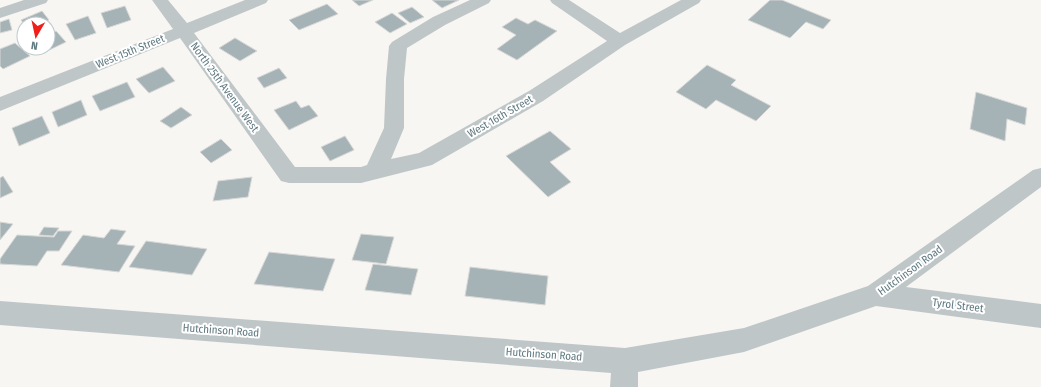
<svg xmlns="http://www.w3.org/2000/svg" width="1041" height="387" font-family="'Fira Sans Condensed',sans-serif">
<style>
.building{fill:#a5b3b6;stroke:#d8d8d6}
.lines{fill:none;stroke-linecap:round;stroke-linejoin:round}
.minor{fill:#bfc6c8;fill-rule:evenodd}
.labels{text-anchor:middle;stroke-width:4;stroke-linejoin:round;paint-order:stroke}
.street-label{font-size:11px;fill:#5f7981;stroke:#fff}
</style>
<rect width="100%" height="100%" fill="#f7f6f3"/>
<g class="building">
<polygon points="352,0 373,0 359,6"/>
<polygon points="432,0 459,0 442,8"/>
<polygon points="770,0 782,0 831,20 823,29 806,22 790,38 748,20"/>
<polygon points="327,4 338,14 299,30 289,20"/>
<polygon points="125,6 131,20 107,28 101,13"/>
<polygon points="412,7 424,17 410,23 398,13"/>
<polygon points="42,11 49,20 40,24 24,24 21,20"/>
<polygon points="392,13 407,24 390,33 375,22"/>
<polygon points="88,16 96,33 75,40 66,24"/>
<polygon points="516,18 528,24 535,20 557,31 517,60 497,49 516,35 502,27"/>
<polygon points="9,19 12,30 0,33 0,22"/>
<polygon points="56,31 66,42 41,54 36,48 48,48 48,35"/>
<polygon points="235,38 257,51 240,61 219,48"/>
<polygon points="15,43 30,56 3,69 0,66 0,49"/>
<polygon points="707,65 736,80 731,85 771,106 756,121 716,100 706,109 676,92"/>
<polygon points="163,67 175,81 149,93 136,79"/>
<polygon points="279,68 287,78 264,88 257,78"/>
<polygon points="127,82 135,97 100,111 92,96"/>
<polygon points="976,92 1027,108 1025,125 1007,119 1005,141 970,129"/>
<polygon points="81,100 87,115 58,127 52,112"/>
<polygon points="296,101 301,108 309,105 318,116 289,130 274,110"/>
<polygon points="181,107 192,115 171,128 160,121"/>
<polygon points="42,116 50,133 19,146 12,128"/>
<polygon points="550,131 571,149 550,162 571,182 548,197 506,156"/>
<polygon points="345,136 354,150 330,161 321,147"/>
<polygon points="221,139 232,150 211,163 200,152"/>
<polygon points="3,176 13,192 0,198 0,178"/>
<polygon points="252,177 248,197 213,201 218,181"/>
<polygon points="0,222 13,224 0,240"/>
<polygon points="44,227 59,228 53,236 39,235"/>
<polygon points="111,229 126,231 117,244 135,246 119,272 61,265 83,235 104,238"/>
<polygon points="58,231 72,231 59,251 47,251 37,266 0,264 0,259 17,235 54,237"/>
<polygon points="361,234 394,237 386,264 352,260"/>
<polygon points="146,241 207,249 192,275 129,267"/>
<polygon points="269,252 335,259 323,291 254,284"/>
<polygon points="373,264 418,269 411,295 365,290"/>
<polygon points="470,267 548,276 545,305 465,296"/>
</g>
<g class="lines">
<g class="minor">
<polygon points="24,0 48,0 46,3 0,18 0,8"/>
<polygon points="152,0 168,0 187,23 245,0 268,0 266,3 194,33 295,167 361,167 367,165 384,128 386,79 389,46 392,42 433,17 470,0 491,0 489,3 445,25 407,48 404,79 404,128 391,159 419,153 529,91 607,41 552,3 550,0 569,0 620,33 681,0 701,0 699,3 625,45 543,101 432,165 361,183 289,183 281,181 180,38 0,111 0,97 173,29"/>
<polygon points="1041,168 1041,187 906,287 1041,304 1041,328 876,306 744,352 638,372 638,387 610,387 611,373 0,325 0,301 625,348 744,328 868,286 1033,170"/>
</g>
</g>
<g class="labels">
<g class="street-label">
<text transform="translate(130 51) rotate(-22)" y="4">West 15th Street</text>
<text transform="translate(225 87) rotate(54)" y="4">North 25th Avenue West</text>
<text transform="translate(500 116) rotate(-30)" y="4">West 16th Street</text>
<text transform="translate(910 270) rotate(-36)" y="4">Hutchinson Road</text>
<text transform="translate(958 305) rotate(7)" y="4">Tyrol Street</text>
<text transform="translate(221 330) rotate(4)" y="4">Hutchinson Road</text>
<text transform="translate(544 354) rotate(4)" y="4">Hutchinson Road</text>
</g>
</g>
<g transform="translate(36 36) rotate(189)"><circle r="19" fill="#ffffff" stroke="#bfc9cd"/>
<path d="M0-3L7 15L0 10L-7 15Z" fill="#f01f1a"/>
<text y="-6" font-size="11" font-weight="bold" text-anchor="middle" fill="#5f7981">N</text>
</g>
</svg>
